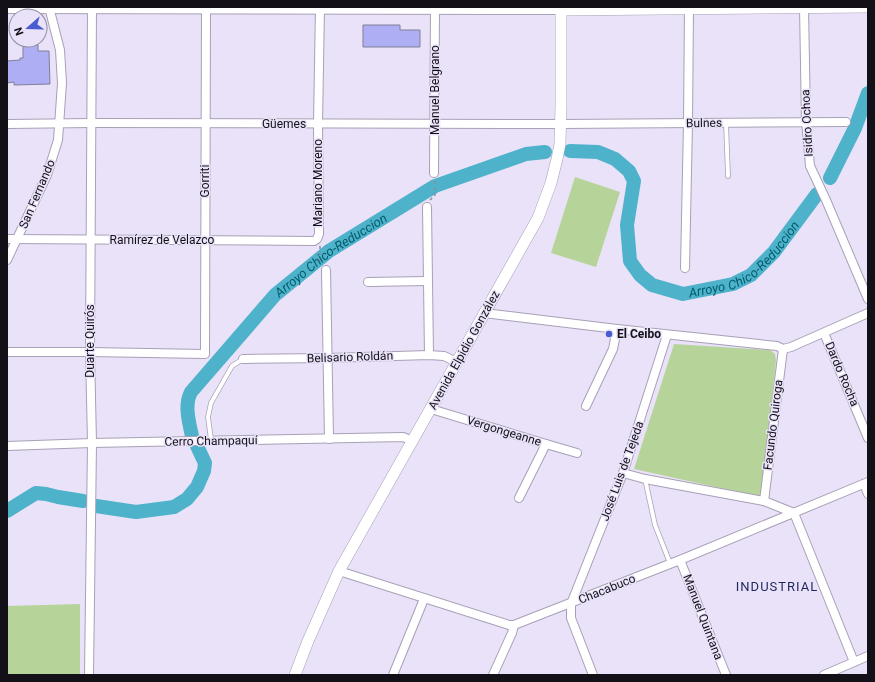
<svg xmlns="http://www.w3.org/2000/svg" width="875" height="682" font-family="Roboto,sans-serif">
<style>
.green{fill:#b6d499}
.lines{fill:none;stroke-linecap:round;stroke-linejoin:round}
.river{stroke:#4db2ca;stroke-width:14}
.building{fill:#aeaef4;stroke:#7f8095}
.lane-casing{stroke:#a8a0b6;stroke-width:5.5}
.street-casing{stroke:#a8a0b6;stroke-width:10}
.secondary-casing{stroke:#a8a0b6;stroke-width:12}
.path{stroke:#918b9c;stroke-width:1.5;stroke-dasharray:3 3;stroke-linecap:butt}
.lane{stroke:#fff;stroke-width:4}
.street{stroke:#fff;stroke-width:8}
.secondary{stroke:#fff;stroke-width:11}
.poi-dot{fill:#4a5bd0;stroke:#e9e2f9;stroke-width:1.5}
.labels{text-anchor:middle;stroke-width:3;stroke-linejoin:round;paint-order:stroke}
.street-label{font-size:12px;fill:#131018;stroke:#e9e2f9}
.poi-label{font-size:12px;font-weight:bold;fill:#131018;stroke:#e9e2f9;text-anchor:start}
.water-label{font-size:13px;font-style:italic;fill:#025c6d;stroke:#e9e2f9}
.neighbourhood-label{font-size:13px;letter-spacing:1px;fill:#1d255d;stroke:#e9e2f9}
</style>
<rect width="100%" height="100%" fill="#e9e2f9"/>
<g class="green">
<polygon points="575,177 620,192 596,267 551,253"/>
<polygon points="674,344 770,350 775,354 776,361 761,497 634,469"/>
<polygon points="80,604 80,675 7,675 7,606"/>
</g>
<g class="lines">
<g class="river">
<path id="s1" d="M570 151 598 152 615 159 629 171 634 181 627 225 630 261 640 275 652 285 683 294 733 284 751 275 774 252 817 194"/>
<polyline points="830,178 855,128 868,93"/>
<path id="s2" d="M192 436C189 422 184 405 191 392L275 295 329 251 435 186 526 154 545 152"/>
<polyline points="96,506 136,512 174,507 187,499 197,487 204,471 205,463 197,446"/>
<polyline points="7,511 36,493 46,494 58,497 83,501"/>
</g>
</g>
<g class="building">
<polygon points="363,25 400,25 400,30 420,30 420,47 363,47"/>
<polygon points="23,40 35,40 35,45 38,45 38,51 49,51 50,84 14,85 14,82 7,83 7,61 20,60 20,58 23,58"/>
</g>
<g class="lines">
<g class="lane-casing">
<g id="lane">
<polyline points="726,123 728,176"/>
<polyline points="211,440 208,417 211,403 232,366 243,359"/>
<polyline points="645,479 655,525 670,563"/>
</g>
</g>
<g class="street-casing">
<g id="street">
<polyline points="804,7 806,121 810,166 826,200 868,299"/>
<polyline points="7,9 561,10"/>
<polyline points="7,124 91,123 561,124 846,122"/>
<polyline points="434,173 435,7"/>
<polyline points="427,207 429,355"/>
<polyline points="7,239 314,241 317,239 319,234 318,124 320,7"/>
<polyline points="7,260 47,175 58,140 62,83 60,50 49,7"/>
<polyline points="685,268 688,123 689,7"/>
<polyline points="326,270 329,439"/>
<polyline points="368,282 427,281"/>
<polyline points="484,313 617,329 777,346 783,349 791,347 868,313"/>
<polyline points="824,333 868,438"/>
<polyline points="7,352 90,352 205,354 206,7"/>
<polyline points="243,359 328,358 429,355 444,356 457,362"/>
<polyline points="586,406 613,349 617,329"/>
<polyline points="431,409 546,444 577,453"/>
<polyline points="7,446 92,443 403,437 413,441"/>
<polyline points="623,473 645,479 764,501 794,513 854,662"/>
<polyline points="864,484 868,494"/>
<polyline points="519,498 546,444"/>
<polyline points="764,501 783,349"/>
<polyline points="680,560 726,675"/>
<polyline points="339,571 509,625 514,625 680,560 868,482"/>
<polyline points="89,675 92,443 90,352 92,7"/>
<polyline points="393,675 424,599"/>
<polyline points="493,675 512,633 514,625"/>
<polyline points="593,675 571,618 571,604 623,473 667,335"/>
<polyline points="824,675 868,656"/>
</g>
</g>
<g class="secondary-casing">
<g id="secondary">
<polyline points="561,10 868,7"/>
<polyline points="295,675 308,641 339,571 538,218 551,183 557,159 560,144 561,105 561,7"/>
</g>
</g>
<g class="path">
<polyline points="430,200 435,195 435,180"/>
<polyline points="320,246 320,264"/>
</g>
<use href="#lane" class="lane"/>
<use href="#street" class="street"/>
<use href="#secondary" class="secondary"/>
</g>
<circle class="poi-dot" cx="609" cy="334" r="4"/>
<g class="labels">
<g class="street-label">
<text transform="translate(435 90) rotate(-90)" y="4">Manuel Belgrano</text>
<text transform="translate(704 123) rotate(-1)" y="4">Bulnes</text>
<text transform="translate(807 123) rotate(-93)" y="4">Isidro Ochoa</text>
<text x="284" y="128">Güemes</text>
<text transform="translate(205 181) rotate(-90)" y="4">Gorriti</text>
<text transform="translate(318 183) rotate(-90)" y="4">Mariano Moreno</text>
<text transform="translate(37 194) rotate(-67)" y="4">San Fernando</text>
<text x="162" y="244">Ramírez de Velazco</text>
<text transform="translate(90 341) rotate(-90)" y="4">Duarte Quirós</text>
<text transform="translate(464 350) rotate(-61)" y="4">Avenida Elpidio González</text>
<text transform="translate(350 357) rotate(-2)" y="4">Belisario Roldán</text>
<text transform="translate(842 374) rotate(67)" y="4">Dardo Rocha</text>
<text transform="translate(773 425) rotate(-83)" y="4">Facundo Quiroga</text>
<text transform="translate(504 431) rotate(17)" y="4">Vergongeanne</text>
<text transform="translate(211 441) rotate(-1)" y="4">Cerro Champaquí</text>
<text transform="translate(622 471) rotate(-70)" y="4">José Luis de Tejeda</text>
<text transform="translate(607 589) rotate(-22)" y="4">Chacabuco</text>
<text transform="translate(703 617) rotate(69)" y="4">Manuel Quintana</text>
</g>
<g class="poi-label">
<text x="617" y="338">El Ceibo</text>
</g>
<g class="water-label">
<text dy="5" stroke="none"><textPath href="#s2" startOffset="242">Arroyo Chico-Reduccion</textPath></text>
<text dy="5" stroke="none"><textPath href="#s1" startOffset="295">Arroyo Chico-Reduccion</textPath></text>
</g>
<g class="neighbourhood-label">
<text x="777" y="591">INDUSTRIAL</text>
</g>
</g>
<rect width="875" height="682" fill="none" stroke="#131018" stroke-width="16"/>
<g transform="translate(28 28) rotate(250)"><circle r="19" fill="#e9e2f9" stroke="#938e9f"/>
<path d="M0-3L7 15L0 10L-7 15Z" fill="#4a5bd0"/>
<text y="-6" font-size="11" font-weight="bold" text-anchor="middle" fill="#131018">N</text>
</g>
</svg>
